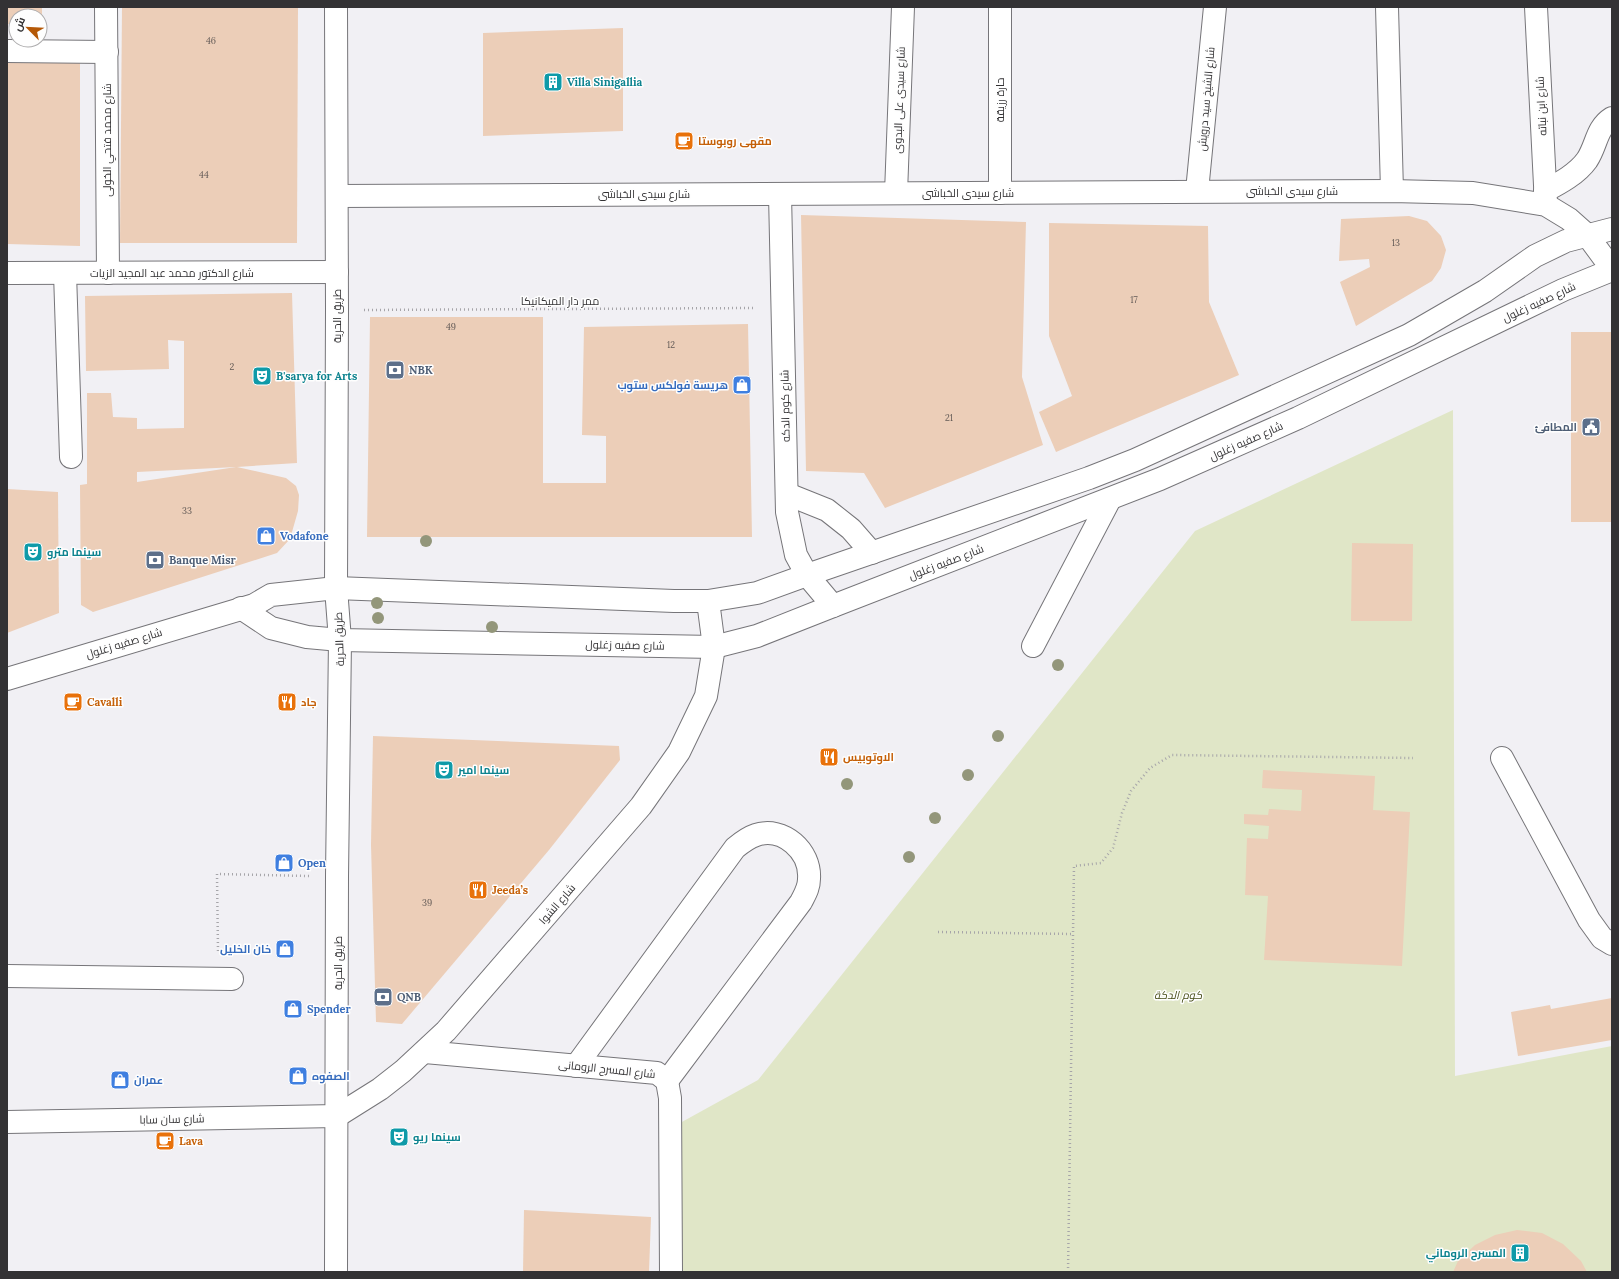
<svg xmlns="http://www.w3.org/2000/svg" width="1619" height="1279" font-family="Lora,Cairo,serif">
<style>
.green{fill:#e0e6c7}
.building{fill:#ecceb8;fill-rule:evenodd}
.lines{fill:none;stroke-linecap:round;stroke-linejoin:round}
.minor-casing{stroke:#767579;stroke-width:24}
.major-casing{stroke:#767579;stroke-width:24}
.path{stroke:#a6a5a9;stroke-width:2.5;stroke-dasharray:1 3;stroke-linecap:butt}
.minor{stroke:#fff;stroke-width:22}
.major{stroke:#fff;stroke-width:22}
.tree{fill:#93967a}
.labels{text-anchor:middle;stroke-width:3;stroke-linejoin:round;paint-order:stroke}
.number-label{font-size:9px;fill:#615955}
.culture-label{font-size:11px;font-weight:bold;fill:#0d838f;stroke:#fefefe;text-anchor:start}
.street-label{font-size:11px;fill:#333234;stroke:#fefefe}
.food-label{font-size:11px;font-weight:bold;fill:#c56008;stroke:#fefefe;text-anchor:start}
.service-label{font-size:11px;font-weight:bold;fill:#4e5e75;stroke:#fefefe;text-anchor:start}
.shop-label{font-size:11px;font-weight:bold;fill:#366cbe;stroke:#fefefe;text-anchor:start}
.park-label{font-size:11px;font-style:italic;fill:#464c16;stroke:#fefefe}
</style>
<rect width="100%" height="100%" fill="#f1f0f4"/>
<polygon class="green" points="1453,410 1455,1076 1612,1046 1612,1272 682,1272 680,1123 758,1080 1195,531"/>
<g class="building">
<polygon points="7,7 42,7 42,24 40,24 40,16 16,16 16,24 7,24"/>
<polygon points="122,7 298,7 297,243 120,243"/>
<polygon points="623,28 623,131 483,136 483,33"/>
<polygon points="7,59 80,59 80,246 7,244"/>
<polygon points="801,215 1026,222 1022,377 1043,445 885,508 864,473 806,471"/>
<polygon points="1409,216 1427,221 1441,236 1446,250 1441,268 1432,281 1356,326 1340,282 1370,267 1369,259 1339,261 1341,219"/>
<polygon points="1049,223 1208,226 1209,302 1239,375 1056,452 1039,412 1072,396 1049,336"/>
<path d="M292 293 297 463 237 467 286 478 296 486 299 495 298 511 290 539 277 553 93 612 81 605 80 485 87 484V393H111L113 417 137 418V429L184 428V341L168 340 169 369 86 371 85 296ZM236 467 137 482V472Z"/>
<polygon points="370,317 543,317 543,483 606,483 606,436 582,435 584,327 748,324 752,537 367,537"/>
<rect x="1571" y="332" width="41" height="190"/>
<polygon points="7,489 58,492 59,613 7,633"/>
<polygon points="1352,543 1413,544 1412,621 1351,621"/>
<polygon points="373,736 619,746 620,760 549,850 402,1024 376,1022 371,845"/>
<polygon points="1263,770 1375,776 1373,810 1410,812 1402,966 1264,960 1268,896 1245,895 1247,838 1268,839 1269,826 1244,824 1244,814 1268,815 1269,809 1301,811 1302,790 1262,788"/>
<polygon points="1612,998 1612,1040 1518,1056 1511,1012 1550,1005 1551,1009"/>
<polygon points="524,1210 651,1217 649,1272 523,1272"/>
<polygon points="1517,1230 1542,1233 1563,1244 1581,1261 1587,1272 1453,1272 1458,1261 1475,1245 1495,1235"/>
</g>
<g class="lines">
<g class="minor-casing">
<g id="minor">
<polyline points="106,7 108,273"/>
<polyline points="1387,7 1392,191"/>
<polyline points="1536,7 1546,205"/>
<polyline points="7,51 107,52"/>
<polyline points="1197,191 1215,7"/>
<path d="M1545 191C1560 183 1577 174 1587 160 1597 145 1596 128 1612 118"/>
<polyline points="896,193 903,7"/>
<polyline points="1000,193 1000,7"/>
<polyline points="780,194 787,512 796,555 807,575 833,606"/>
<polyline points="337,196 1392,191 1473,193 1546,205 1569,219 1587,235"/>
<polyline points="7,273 337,272"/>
<polyline points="65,273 71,457"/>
<polyline points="787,494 827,510 851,529 872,553"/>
<polyline points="1033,646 1110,499"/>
<polyline points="1502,758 1589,920 1602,938 1612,944"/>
<polyline points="7,976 232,979"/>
<polyline points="425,1052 657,1073 667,1081 670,1098 671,1272"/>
<path d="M576 1066 735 848C741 843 747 838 756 835 783 826 811 851 809 879 809 888 805 894 801 902L667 1081"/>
<polyline points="7,1122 337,1116 380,1089 403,1071 446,1031 641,806 679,752 706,696 714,647 708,601"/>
</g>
</g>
<g class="major-casing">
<g id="major">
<polyline points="336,7 337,310 336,588 340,640 337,876 336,1272"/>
<polyline points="1587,235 1612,269"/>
<polyline points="241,608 271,628 307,637 340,640 714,647 757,636 833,606 1160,479 1298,418 1563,290 1612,270"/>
<polyline points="7,679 254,605 271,595 336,588 674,601 708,601 757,593 807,575 1089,478 1135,460 1409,335 1485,291 1535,256 1566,241 1612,229"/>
</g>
</g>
<g class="path">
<polyline points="364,310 755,308"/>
<polyline points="938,932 1072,934"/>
<polyline points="218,951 217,874 309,876"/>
<polyline points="1068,1272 1074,866 1101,863 1113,848 1122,813 1131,791 1150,768 1172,755 1413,758"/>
</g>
<use href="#minor" class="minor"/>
<use href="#major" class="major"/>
</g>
<g class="tree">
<circle cx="426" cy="541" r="6"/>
<circle cx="377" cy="603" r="6"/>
<circle cx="378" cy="618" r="6"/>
<circle cx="492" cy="627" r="6"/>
<circle cx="1058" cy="665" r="6"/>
<circle cx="998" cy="736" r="6"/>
<circle cx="968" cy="775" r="6"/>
<circle cx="847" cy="784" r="6"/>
<circle cx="935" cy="818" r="6"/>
<circle cx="909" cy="857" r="6"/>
</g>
<defs>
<g id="building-square" transform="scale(1)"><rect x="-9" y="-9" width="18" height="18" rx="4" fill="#0f9aa8" stroke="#fefefe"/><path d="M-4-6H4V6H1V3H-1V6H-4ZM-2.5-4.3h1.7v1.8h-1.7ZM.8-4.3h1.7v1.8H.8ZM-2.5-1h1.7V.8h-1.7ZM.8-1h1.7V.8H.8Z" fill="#fff"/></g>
<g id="cafe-square" transform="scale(1)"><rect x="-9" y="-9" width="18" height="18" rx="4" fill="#e8710a" stroke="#fefefe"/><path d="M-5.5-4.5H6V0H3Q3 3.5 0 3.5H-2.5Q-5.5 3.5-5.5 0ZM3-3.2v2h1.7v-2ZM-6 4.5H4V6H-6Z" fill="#fff"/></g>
<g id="bank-square" transform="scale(1)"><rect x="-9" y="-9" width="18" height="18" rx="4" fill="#5c6f8a" stroke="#fefefe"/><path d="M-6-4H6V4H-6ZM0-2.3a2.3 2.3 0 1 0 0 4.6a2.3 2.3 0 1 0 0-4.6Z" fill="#fff"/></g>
<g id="theatre-square" transform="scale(1)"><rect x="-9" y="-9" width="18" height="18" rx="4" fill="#0f9aa8" stroke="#fefefe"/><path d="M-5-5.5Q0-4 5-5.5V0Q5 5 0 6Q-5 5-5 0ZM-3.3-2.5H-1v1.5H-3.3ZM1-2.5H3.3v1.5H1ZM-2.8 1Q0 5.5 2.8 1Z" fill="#fff"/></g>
<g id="shop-square" transform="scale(1)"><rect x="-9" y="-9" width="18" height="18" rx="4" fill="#3f7fe0" stroke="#fefefe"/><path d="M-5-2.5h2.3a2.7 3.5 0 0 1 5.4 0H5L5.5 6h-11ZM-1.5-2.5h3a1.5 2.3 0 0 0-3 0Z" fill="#fff"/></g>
<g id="civic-square" transform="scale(1)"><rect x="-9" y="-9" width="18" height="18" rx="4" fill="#5c6f8a" stroke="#fefefe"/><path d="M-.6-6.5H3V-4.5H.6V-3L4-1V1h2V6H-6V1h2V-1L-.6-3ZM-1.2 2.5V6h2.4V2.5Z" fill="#fff"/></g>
<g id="restaurant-square" transform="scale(1)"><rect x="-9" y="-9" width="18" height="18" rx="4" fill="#e8710a" stroke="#fefefe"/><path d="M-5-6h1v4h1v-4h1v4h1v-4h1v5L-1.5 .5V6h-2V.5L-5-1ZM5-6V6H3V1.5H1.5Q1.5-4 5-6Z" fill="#fff"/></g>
</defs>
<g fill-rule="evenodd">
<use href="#building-square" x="553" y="82"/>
<use href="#cafe-square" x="684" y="141"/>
<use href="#bank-square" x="395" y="370"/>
<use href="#theatre-square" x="262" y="376"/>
<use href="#shop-square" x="742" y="385"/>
<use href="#civic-square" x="1591" y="427"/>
<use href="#shop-square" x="266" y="536"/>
<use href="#theatre-square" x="33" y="552"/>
<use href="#bank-square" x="155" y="560"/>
<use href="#cafe-square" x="73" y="702"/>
<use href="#restaurant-square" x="287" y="702"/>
<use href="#restaurant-square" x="829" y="757"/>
<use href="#theatre-square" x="444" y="770"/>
<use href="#shop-square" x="284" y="863"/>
<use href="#restaurant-square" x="478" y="890"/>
<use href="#shop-square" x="285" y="949"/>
<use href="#bank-square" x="383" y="997"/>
<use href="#shop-square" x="293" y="1009"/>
<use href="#shop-square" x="298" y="1076"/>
<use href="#shop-square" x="120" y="1080"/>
<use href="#theatre-square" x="399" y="1137"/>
<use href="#cafe-square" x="165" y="1141"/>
<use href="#building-square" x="1520" y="1253"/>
</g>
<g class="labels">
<g class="number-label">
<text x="211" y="44">46</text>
<text x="204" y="178">44</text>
<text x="1396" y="246">13</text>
<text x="1134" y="303">17</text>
<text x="451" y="330">49</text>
<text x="671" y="348">12</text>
<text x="232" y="370">2</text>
<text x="949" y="421">21</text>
<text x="187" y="514">33</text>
<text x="427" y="906">39</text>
</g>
<g class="culture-label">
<text x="567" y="86">Villa Sinigallia</text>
<text x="276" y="380">B'sarya for Arts</text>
<text x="47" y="556">سينما مترو</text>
<text x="458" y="774">سينما امير</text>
<text x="413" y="1141">سينما ريو</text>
<text x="1506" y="1257" text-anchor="end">المسرح الروماني</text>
</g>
<g class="street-label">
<text transform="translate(1206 99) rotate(-85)" y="4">شارع الشيخ سيد درويش</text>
<text transform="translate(899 100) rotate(-88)" y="4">شارع سيدى على البدوى</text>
<text transform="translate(1000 100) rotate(-90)" y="4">حارة رزيقة</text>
<text transform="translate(1541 106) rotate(-93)" y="4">شارع ابن نباته</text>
<text transform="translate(107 140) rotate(-90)" y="4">شارع محمد فتحي الخولى</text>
<text x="1292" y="195">شارع سيدى الخباشى</text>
<text x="968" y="197">شارع سيدى الخباشى</text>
<text x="644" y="198">شارع سيدى الخباشى</text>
<text x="172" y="277">شارع الدكتور محمد عبد المجيد الزيات</text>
<text x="560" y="305">ممر دار الميكانيكا</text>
<text transform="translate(1539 302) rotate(-25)" y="4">شارع صفيه زغلول</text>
<text transform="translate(337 316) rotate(-90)" y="4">طريق الحرية</text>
<text transform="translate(785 406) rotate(-91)" y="4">شارع كوم الدكه</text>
<text transform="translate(1246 441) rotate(-24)" y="4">شارع صفيه زغلول</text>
<text transform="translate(946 562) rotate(-21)" y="4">شارع صفيه زغلول</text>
<text transform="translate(339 639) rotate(-92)" y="4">طريق الحرية</text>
<text transform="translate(124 643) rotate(-17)" y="4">شارع صفيه زغلول</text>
<text transform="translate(625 645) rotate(1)" y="4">شارع صفيه زغلول</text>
<text transform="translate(557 904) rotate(-49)" y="4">شارع الشوا</text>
<text transform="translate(338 963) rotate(-90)" y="4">طريق الحرية</text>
<text transform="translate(607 1069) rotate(6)" y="4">شارع المسرح الرومانى</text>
<text transform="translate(172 1119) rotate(-1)" y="4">شارع سان سابا</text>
</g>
<g class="food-label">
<text x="698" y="145">مقهى روبوستا</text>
<text x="87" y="706">Cavalli</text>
<text x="301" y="706">جاد</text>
<text x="843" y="761">الاوتوبيس</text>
<text x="492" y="894">Jeeda’s</text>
<text x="179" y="1145">Lava</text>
</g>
<g class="service-label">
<text x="409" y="374">NBK</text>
<text x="1577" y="431" text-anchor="end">المطافئ</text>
<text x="169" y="564">Banque Misr</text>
<text x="397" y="1001">QNB</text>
</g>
<g class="shop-label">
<text x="728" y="389" text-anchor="end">هريسة فولكس ستوب</text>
<text x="280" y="540">Vodafone</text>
<text x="298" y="867">Open</text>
<text x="271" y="953" text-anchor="end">خان الخليل</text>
<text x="307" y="1013">Spender</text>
<text x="312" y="1080">الصفوه</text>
<text x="134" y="1084">عمران</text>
</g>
<g class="park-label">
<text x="1178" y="999">كوم الدكة</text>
</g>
</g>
<rect width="1619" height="1279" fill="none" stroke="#333234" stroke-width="16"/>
<g transform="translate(28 28) rotate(294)"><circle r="19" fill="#fefefe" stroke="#adacad"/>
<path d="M0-3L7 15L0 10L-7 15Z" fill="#b55806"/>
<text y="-6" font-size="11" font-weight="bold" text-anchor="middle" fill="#333234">ش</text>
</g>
</svg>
